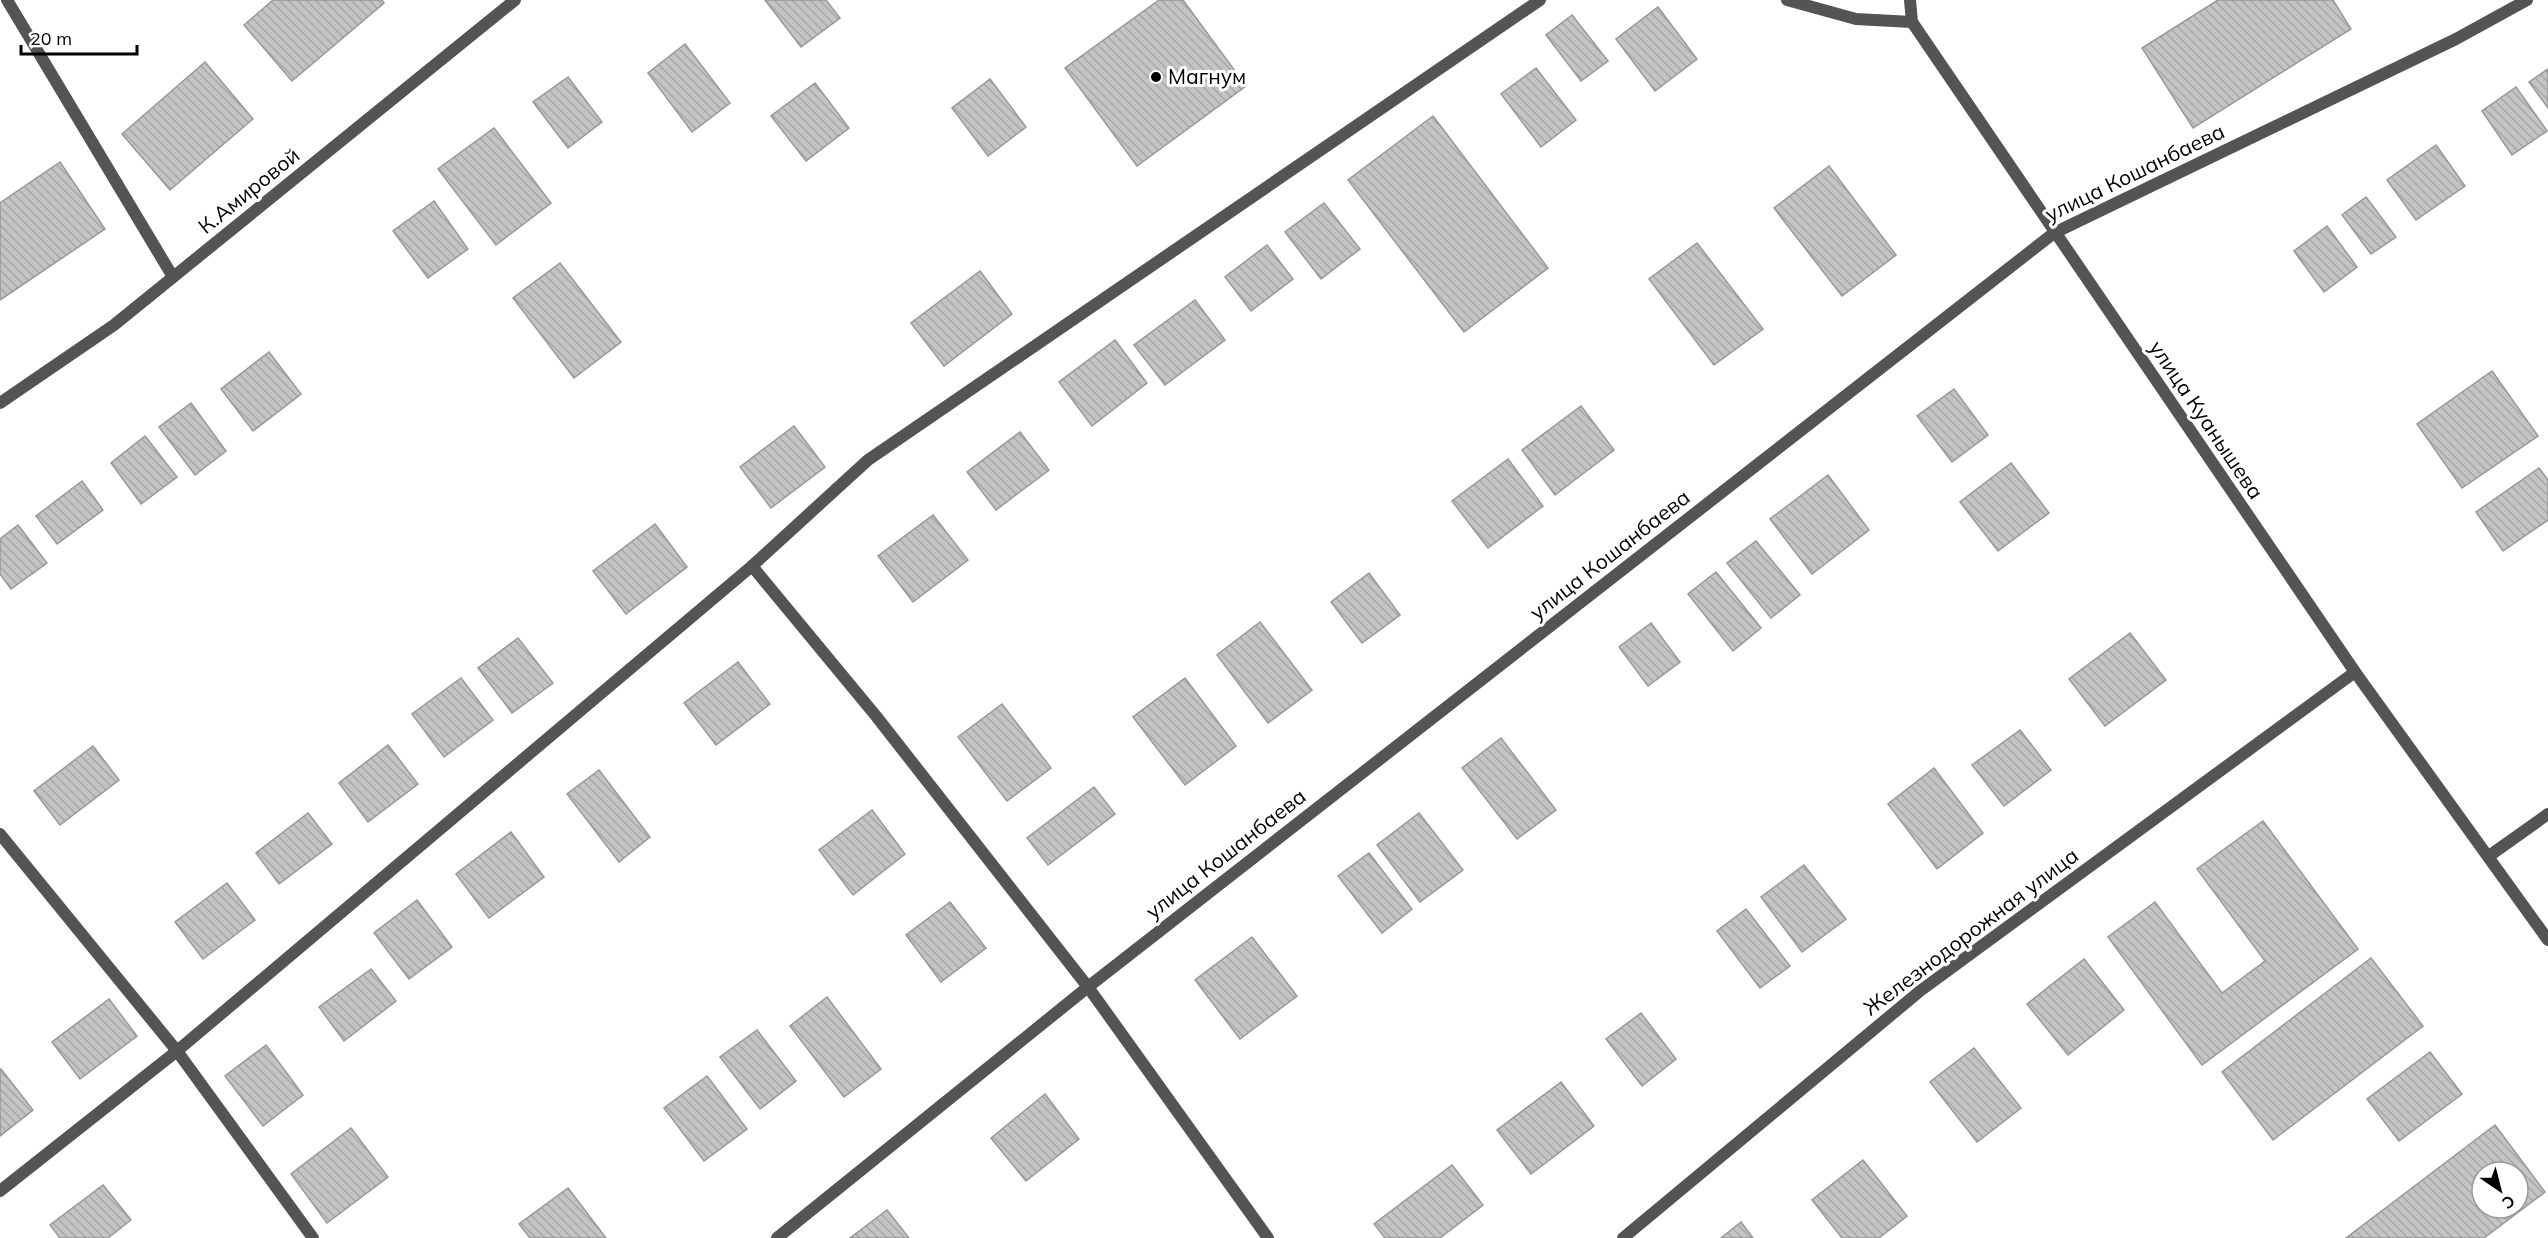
<svg xmlns="http://www.w3.org/2000/svg" width="2548" height="1238" font-family="Mulish,sans-serif">
<style>
.building{fill:url(#building-back-hatch);stroke:#989898;stroke-width:1.5;fill-rule:evenodd}
.lines{fill:none;stroke-linecap:round;stroke-linejoin:round}
.minor{stroke:#545454;stroke-width:12}
.poi-dot{fill:#000;stroke:#fff;stroke-width:2}
.labels{text-anchor:middle;stroke-width:6;stroke-linejoin:round;paint-order:stroke}
.poi-label{font-size:21px;fill:#000;stroke:#fff;text-anchor:start}
.street-label{font-size:21px;fill:#000;stroke:#fff}
</style>
<defs>
<pattern id="building-back-hatch" width="6" height="6" patternUnits="userSpaceOnUse" patternTransform="scale(1.5)"><rect width="6" height="6" fill="#c4c4c4"/><path d="M-1 5l2 2M0 0l6 6M5-1l2 2" fill="none" stroke="#a7a7a7"/></pattern>
</defs>
<rect width="100%" height="100%" fill="#fff"/>
<g class="building">
<polygon points="273,0 382,0 384,3 292,81 244,25"/>
<polygon points="765,0 826,0 840,18 801,47"/>
<polygon points="1159,0 1183,0 1246,86 1137,166 1065,68"/>
<polygon points="2218,0 2333,0 2351,29 2193,128 2142,48"/>
<polygon points="1658,7 1697,59 1655,91 1616,39"/>
<polygon points="1572,15 1608,61 1581,81 1546,35"/>
<polygon points="685,44 730,103 692,132 648,73"/>
<polygon points="205,62 253,119 170,190 122,134"/>
<polygon points="1536,68 1576,120 1541,147 1501,94"/>
<polygon points="2548,69 2548,108 2529,82"/>
<polygon points="568,77 602,122 568,148 533,102"/>
<polygon points="990,79 1026,127 988,156 952,108"/>
<polygon points="815,83 849,128 806,161 771,116"/>
<polygon points="2516,87 2547,131 2512,155 2482,111"/>
<polygon points="1433,116 1548,268 1464,332 1348,180"/>
<polygon points="494,128 551,203 496,245 438,169"/>
<polygon points="2436,145 2465,186 2416,220 2387,180"/>
<polygon points="60,162 105,229 0,300 0,203"/>
<polygon points="1829,166 1896,255 1842,296 1774,208"/>
<polygon points="2366,197 2396,237 2371,254 2342,215"/>
<polygon points="434,201 468,249 428,278 393,231"/>
<polygon points="1324,203 1360,249 1321,279 1285,232"/>
<polygon points="2327,226 2357,267 2324,292 2294,251"/>
<polygon points="1697,243 1763,329 1714,365 1649,279"/>
<polygon points="1267,245 1293,279 1251,311 1225,277"/>
<polygon points="560,263 621,342 574,378 513,298"/>
<polygon points="980,271 1012,314 944,366 911,323"/>
<polygon points="1195,300 1225,340 1165,385 1134,345"/>
<polygon points="1115,340 1147,383 1092,426 1059,382"/>
<polygon points="269,352 301,394 253,431 221,389"/>
<polygon points="2492,371 2538,436 2462,488 2417,424"/>
<polygon points="1954,389 1988,435 1952,462 1917,416"/>
<polygon points="191,403 226,451 195,475 159,427"/>
<polygon points="1581,406 1614,450 1555,495 1522,450"/>
<polygon points="794,426 825,467 771,508 740,467"/>
<polygon points="1020,432 1049,470 996,510 967,472"/>
<polygon points="145,436 177,477 141,504 111,463"/>
<polygon points="1508,459 1543,506 1488,548 1452,501"/>
<polygon points="2011,463 2049,513 1998,551 1960,502"/>
<polygon points="2539,468 2548,480 2548,520 2503,551 2476,512"/>
<polygon points="1828,475 1869,530 1812,574 1770,519"/>
<polygon points="82,481 103,510 57,544 36,516"/>
<polygon points="933,515 968,560 913,602 878,556"/>
<polygon points="655,524 687,567 626,614 593,571"/>
<polygon points="18,525 47,563 11,589 0,574 0,539"/>
<polygon points="1756,541 1800,595 1771,618 1727,563"/>
<polygon points="1716,572 1761,628 1733,651 1688,594"/>
<polygon points="1369,573 1400,615 1362,643 1331,602"/>
<polygon points="1260,622 1312,690 1268,723 1217,655"/>
<polygon points="1651,623 1680,662 1648,686 1619,647"/>
<polygon points="2130,633 2166,680 2105,726 2069,679"/>
<polygon points="518,638 553,683 512,713 478,668"/>
<polygon points="738,662 770,704 716,745 684,703"/>
<polygon points="461,678 493,720 444,757 412,714"/>
<polygon points="1185,678 1236,746 1185,785 1133,717"/>
<polygon points="1002,704 1051,768 1007,801 958,737"/>
<polygon points="2020,730 2051,770 2004,806 1972,765"/>
<polygon points="1501,738 1556,810 1517,839 1462,768"/>
<polygon points="388,745 418,784 368,822 339,783"/>
<polygon points="93,746 119,780 60,825 34,791"/>
<polygon points="1934,768 1983,833 1937,869 1888,804"/>
<polygon points="599,770 650,837 619,862 567,794"/>
<polygon points="1094,787 1115,814 1048,865 1027,838"/>
<polygon points="872,810 905,854 853,895 819,850"/>
<polygon points="308,813 332,844 279,884 256,853"/>
<polygon points="1419,813 1463,870 1420,902 1377,845"/>
<polygon points="2263,821 2358,949 2202,1065 2108,937 2155,902 2222,993 2265,961 2197,869"/>
<polygon points="511,832 544,877 489,918 456,874"/>
<polygon points="1369,853 1412,909 1382,933 1338,876"/>
<polygon points="1804,865 1846,919 1802,952 1761,897"/>
<polygon points="227,883 255,920 203,959 175,922"/>
<polygon points="417,900 452,947 409,979 374,933"/>
<polygon points="950,902 986,948 941,982 906,935"/>
<polygon points="1746,909 1790,966 1760,988 1717,931"/>
<polygon points="1252,937 1297,996 1240,1039 1195,980"/>
<polygon points="2371,958 2423,1026 2273,1140 2222,1072"/>
<polygon points="2084,959 2124,1010 2068,1055 2027,1004"/>
<polygon points="371,969 396,1001 344,1041 319,1007"/>
<polygon points="827,997 881,1069 844,1097 790,1026"/>
<polygon points="109,999 137,1036 80,1079 52,1042"/>
<polygon points="1641,1013 1676,1059 1642,1086 1606,1039"/>
<polygon points="757,1030 796,1081 760,1109 720,1057"/>
<polygon points="266,1045 303,1095 263,1126 225,1076"/>
<polygon points="1974,1048 2021,1108 1977,1142 1930,1082"/>
<polygon points="2430,1052 2462,1094 2399,1141 2367,1099"/>
<polygon points="1,1069 33,1110 0,1136 0,1070"/>
<polygon points="707,1076 747,1129 704,1161 664,1108"/>
<polygon points="1561,1082 1594,1126 1531,1174 1497,1130"/>
<polygon points="1045,1094 1079,1139 1026,1181 991,1138"/>
<path d="M2495 1125 2545 1192 2484 1238H2346ZM2482 1172H2518V1208H2482Z"/>
<polygon points="351,1128 388,1177 327,1223 291,1174"/>
<polygon points="1863,1160 1907,1216 1879,1238 1842,1238 1812,1200"/>
<polygon points="1452,1165 1483,1205 1440,1238 1385,1238 1374,1224"/>
<polygon points="103,1185 131,1220 108,1238 60,1238 50,1225"/>
<polygon points="568,1188 606,1238 530,1238 519,1224"/>
<polygon points="887,1210 909,1238 850,1238"/>
<polygon points="1741,1222 1753,1238 1721,1238"/>
</g>
<g class="lines">
<g class="minor">
<polyline points="7,0 173,277"/>
<polyline points="1787,0 1856,19 1912,22"/>
<polyline points="1910,0 1912,22 2355,672 2548,940"/>
<polyline points="0,403 114,325 515,0"/>
<polyline points="752,566 876,716 1088,987 1268,1238"/>
<polyline points="0,834 177,1051 313,1238"/>
<polyline points="2489,856 2548,814"/>
<polyline points="0,1191 177,1051 752,566 868,460 1540,0"/>
<polyline points="777,1238 1088,987 2054,233 2456,39 2527,0"/>
<polyline points="1623,1238 1920,991 2355,672"/>
</g>
</g>
<circle class="poi-dot" cx="1156" cy="77" r="6"/>
<g class="labels">
<g class="poi-label">
<text x="1168" y="84">Магнум</text>
</g>
<g class="street-label">
<text transform="translate(2135 173) rotate(-26)" y="7">улица Кошанбаева</text>
<text transform="translate(249 191) rotate(-39)" y="7">К.Амировой</text>
<text transform="translate(2206 420) rotate(56)" y="7">улица Куанышева</text>
<text transform="translate(1610 555) rotate(-38)" y="7">улица Кошанбаева</text>
<text transform="translate(1226 854) rotate(-38)" y="7">улица Кошанбаева</text>
<text transform="translate(1971 932) rotate(-37)" y="7">Железнодорожная улица</text>
</g>
</g>
<g transform="translate(2500 1190) rotate(145)"><circle r="28" fill="#ffffff" stroke="#999999" stroke-width="1.5"/>
<path d="M0-4.5L10 22L0 15L-10 22Z" fill="#000000"/>
<text y="-9" font-size="16" font-weight="bold" text-anchor="middle" fill="#000000">С</text>
</g>
<path d="M21 45v9h116v-9" fill="none" stroke="#000000" stroke-width="3"/>
<text x="30" y="45" font-size="18" fill="#000000" stroke="#ffffff" stroke-width="4.5" paint-order="stroke">20 m</text>
</svg>
